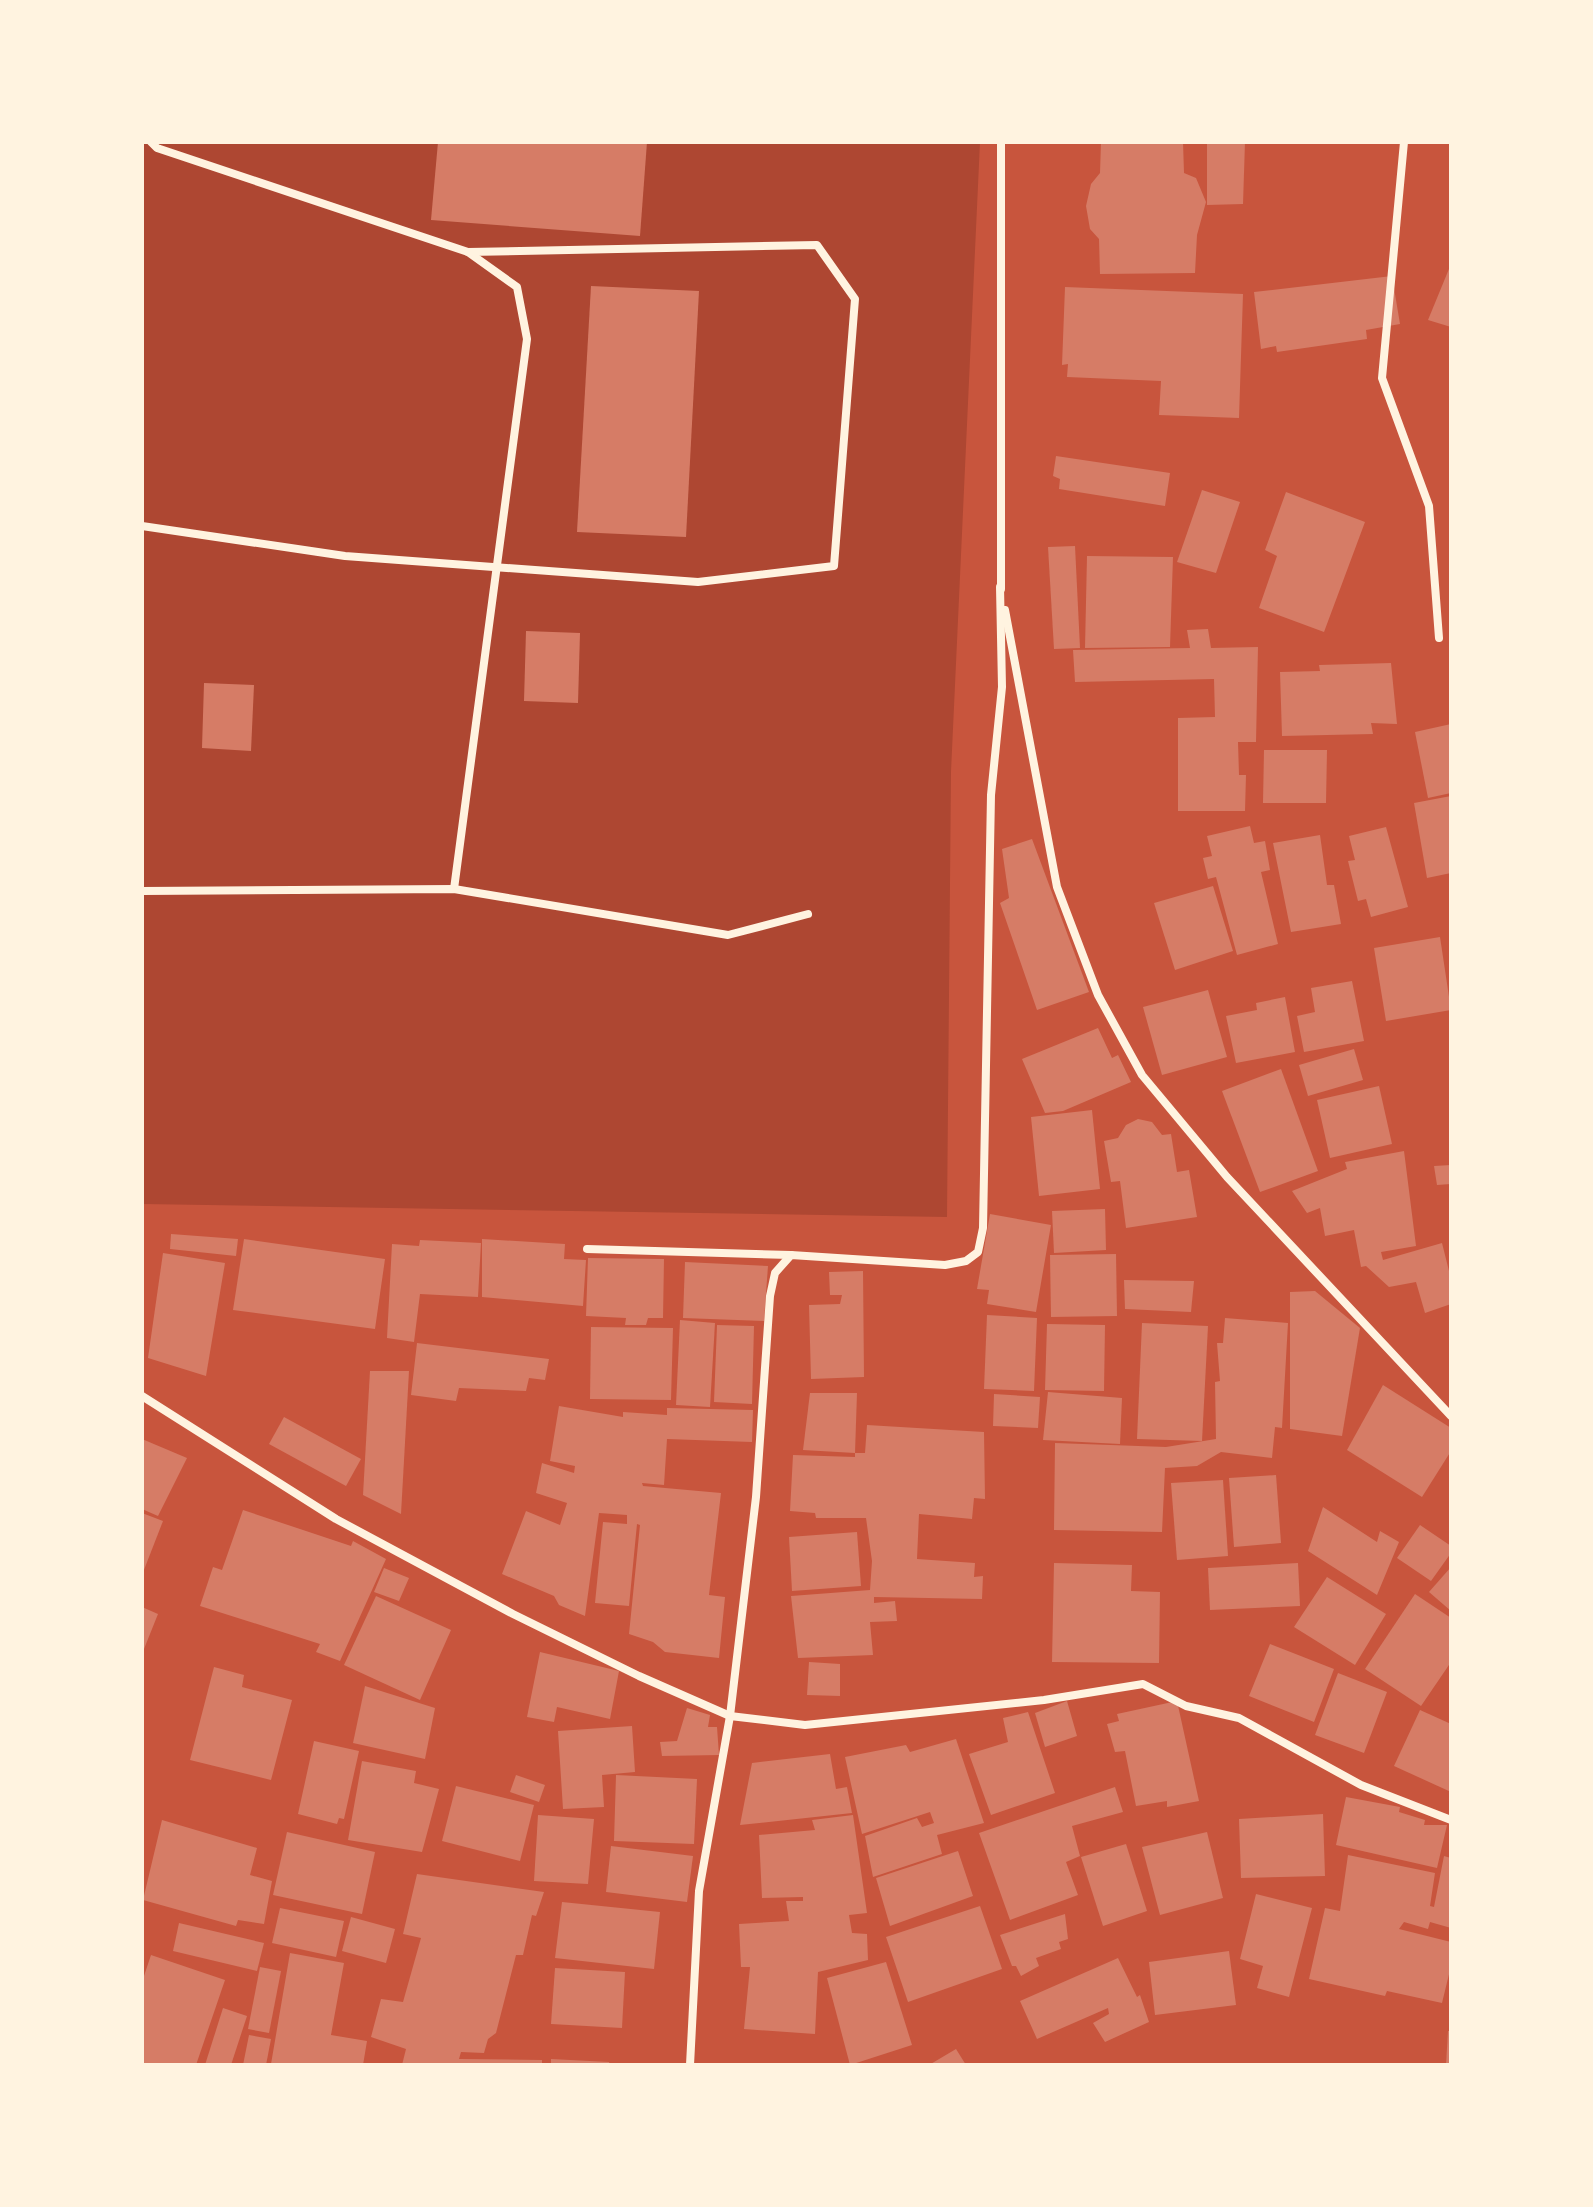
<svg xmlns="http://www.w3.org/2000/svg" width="1593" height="2207" font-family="Cabin,sans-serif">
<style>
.green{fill:#ae4732}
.building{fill:#d67c66}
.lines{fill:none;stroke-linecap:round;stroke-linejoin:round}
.minor{stroke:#fff3e0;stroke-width:8}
</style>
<rect width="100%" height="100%" fill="#c8553d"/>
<polygon class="green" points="142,142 980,142 951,772 947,1217 142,1204"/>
<g class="building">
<polygon points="438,142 647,142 640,236 431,220"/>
<polygon points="1101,142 1183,142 1184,173 1196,178 1206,202 1197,235 1195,273 1100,274 1099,239 1090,229 1086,206 1091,184 1100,173"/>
<polygon points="1207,142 1245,142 1243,204 1207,205"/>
<polygon points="1451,264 1451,327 1428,320"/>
<polygon points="1392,276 1400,324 1366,330 1367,339 1277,352 1276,346 1261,349 1254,292"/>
<polygon points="591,286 699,291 686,537 577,532"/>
<polygon points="1065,287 1243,294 1239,418 1159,415 1161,381 1067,377 1068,364 1062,365"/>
<polygon points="1056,456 1170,473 1165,506 1059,489 1060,479 1053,476"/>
<polygon points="1202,490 1240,502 1216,573 1177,562"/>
<polygon points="1286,492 1365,522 1324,632 1259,608 1277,556 1265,550"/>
<polygon points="1075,546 1080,648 1054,649 1048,547"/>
<polygon points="1087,556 1173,557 1170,647 1085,648"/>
<polygon points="1208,629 1211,648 1258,647 1256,742 1238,742 1239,775 1246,775 1245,811 1178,811 1178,718 1215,717 1214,679 1075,682 1073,650 1190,648 1187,630"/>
<polygon points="526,631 580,633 578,703 524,701"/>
<polygon points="1391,663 1397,724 1371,723 1373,734 1282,736 1280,672 1320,671 1319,665"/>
<polygon points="204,683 254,685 251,751 202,748"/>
<polygon points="1451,724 1451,793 1428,798 1415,732"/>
<polygon points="1264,750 1327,750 1326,803 1263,803"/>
<polygon points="1451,796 1451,873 1427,878 1414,803"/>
<polygon points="1250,826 1254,843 1265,841 1270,870 1261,872 1278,944 1237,955 1216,877 1208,879 1203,858 1212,856 1207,836"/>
<polygon points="1386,827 1408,907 1371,917 1366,899 1358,901 1348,861 1355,860 1349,836"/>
<polygon points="1320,835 1327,885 1334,885 1341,924 1291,932 1273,843"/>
<polygon points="1032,839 1089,992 1037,1010 1000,903 1009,898 1002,849"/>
<polygon points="1213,886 1233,951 1175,970 1154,903"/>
<polygon points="1440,937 1451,1010 1386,1021 1374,948"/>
<polygon points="1352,981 1364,1041 1304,1052 1297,1016 1315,1012 1311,988"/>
<polygon points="1208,990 1227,1057 1162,1075 1143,1007"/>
<polygon points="1285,997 1295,1052 1236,1063 1226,1016 1257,1010 1256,1003"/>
<polygon points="1098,1028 1112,1058 1118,1055 1131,1082 1063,1111 1045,1113 1022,1059"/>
<polygon points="1354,1049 1363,1080 1308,1096 1299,1065"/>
<polygon points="1281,1069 1318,1171 1260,1192 1222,1091"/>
<polygon points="1379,1086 1392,1144 1330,1158 1317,1100"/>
<polygon points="1092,1110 1100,1189 1039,1196 1031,1117"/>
<polygon points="1138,1119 1152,1122 1162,1135 1171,1134 1177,1172 1189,1170 1197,1217 1126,1228 1120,1181 1111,1182 1104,1141 1118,1138 1126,1125"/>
<polygon points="1404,1151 1416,1246 1381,1252 1383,1260 1442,1243 1451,1279 1451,1304 1425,1313 1416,1282 1389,1287 1366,1266 1361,1267 1354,1230 1325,1236 1320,1208 1307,1213 1292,1191 1347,1169 1345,1162"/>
<polygon points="1451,1165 1451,1184 1437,1185 1434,1166"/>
<polygon points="1105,1209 1106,1250 1054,1253 1052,1211"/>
<polygon points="990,1214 1051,1225 1036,1312 987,1304 989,1290 977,1289"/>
<polygon points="171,1234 238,1239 236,1256 170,1249"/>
<polygon points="244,1239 385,1259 375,1329 233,1310"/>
<polygon points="482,1239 565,1244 564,1259 586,1260 583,1306 482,1297"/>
<polygon points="420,1240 481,1243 478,1297 420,1294 414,1342 387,1338 392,1244 419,1246"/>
<polygon points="163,1253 225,1263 206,1376 148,1358"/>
<polygon points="1116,1254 1117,1316 1051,1317 1050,1255"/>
<polygon points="588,1258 664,1259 663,1318 648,1318 646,1325 625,1325 626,1318 586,1316"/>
<polygon points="685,1262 768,1266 764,1321 683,1318"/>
<polygon points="863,1271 864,1377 811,1379 809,1305 840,1304 842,1295 830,1295 829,1272"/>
<polygon points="1124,1280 1194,1281 1191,1312 1125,1309"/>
<polygon points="1315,1291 1360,1328 1342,1436 1290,1429 1290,1292"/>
<polygon points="987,1315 1037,1318 1034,1391 984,1389"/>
<polygon points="1225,1318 1288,1323 1282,1428 1275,1427 1272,1458 1221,1452 1197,1466 1165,1468 1162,1532 1054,1530 1055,1443 1166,1447 1216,1439 1215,1382 1220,1381 1217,1343 1223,1343"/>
<polygon points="680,1320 715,1323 710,1407 676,1405"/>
<polygon points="1142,1323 1208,1326 1202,1441 1137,1439"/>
<polygon points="1047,1324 1105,1325 1104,1391 1045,1390"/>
<polygon points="717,1325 754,1326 752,1404 714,1402"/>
<polygon points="591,1327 673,1328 671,1400 590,1399"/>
<polygon points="417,1343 549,1359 545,1380 529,1378 526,1391 459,1388 456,1401 411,1395"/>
<polygon points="370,1371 409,1371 401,1514 363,1495"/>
<polygon points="1383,1385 1451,1428 1451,1451 1422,1497 1347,1450"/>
<polygon points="1048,1392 1122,1398 1120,1444 1043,1440"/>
<polygon points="810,1393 857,1393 855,1453 803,1450"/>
<polygon points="994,1394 1040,1397 1038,1428 993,1426"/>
<polygon points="559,1406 623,1417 623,1412 667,1415 667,1408 753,1410 752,1442 667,1439 664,1485 642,1483 643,1486 721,1493 709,1595 725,1597 719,1658 665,1652 653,1642 629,1634 640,1525 637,1524 629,1606 595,1603 603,1522 627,1524 627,1515 599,1513 585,1616 559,1605 554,1596 502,1574 526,1511 560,1525 567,1503 536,1493 542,1463 574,1473 575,1466 550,1461"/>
<polygon points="284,1417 361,1459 346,1486 269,1444"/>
<polygon points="867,1425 984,1432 985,1499 974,1498 972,1519 919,1514 917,1559 975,1563 974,1577 983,1576 982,1599 874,1597 874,1603 895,1601 897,1621 870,1622 873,1655 798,1658 791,1596 870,1590 872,1561 866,1518 816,1518 815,1513 790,1511 793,1455 855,1457 855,1453 865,1453"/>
<polygon points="142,1439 187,1458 158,1516 142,1509"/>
<polygon points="1276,1475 1281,1543 1234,1547 1229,1478"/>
<polygon points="1223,1480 1228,1556 1177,1560 1171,1483"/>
<polygon points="1323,1507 1377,1542 1380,1531 1399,1542 1377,1595 1308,1551"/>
<polygon points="243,1510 351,1546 353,1541 386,1559 340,1661 316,1652 320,1644 200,1606 213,1567 222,1570"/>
<polygon points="142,1513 163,1521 142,1575"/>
<polygon points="1420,1525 1451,1546 1451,1553 1431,1581 1397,1558"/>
<polygon points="857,1532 861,1586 792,1591 789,1537"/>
<polygon points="1054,1563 1132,1565 1131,1591 1160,1592 1159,1663 1052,1662"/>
<polygon points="1298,1563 1300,1606 1210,1610 1208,1568"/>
<polygon points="1451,1567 1451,1611 1429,1592"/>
<polygon points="384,1568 409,1578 399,1601 374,1592"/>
<polygon points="1327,1577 1386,1614 1355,1665 1294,1627"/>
<polygon points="1415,1594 1451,1618 1451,1662 1421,1706 1365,1669"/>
<polygon points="376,1596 451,1630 420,1700 344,1665"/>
<polygon points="142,1607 158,1614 142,1654"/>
<polygon points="1270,1644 1334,1669 1314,1722 1249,1696"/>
<polygon points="540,1652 619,1671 610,1719 557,1707 554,1722 527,1717"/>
<polygon points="809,1662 840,1664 840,1696 807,1695"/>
<polygon points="214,1667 244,1675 242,1687 292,1700 271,1780 190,1760"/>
<polygon points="1338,1673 1387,1692 1364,1753 1315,1735"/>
<polygon points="365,1686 435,1708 425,1759 353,1743"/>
<polygon points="1067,1701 1077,1736 1045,1747 1035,1713"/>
<polygon points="1177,1701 1199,1801 1167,1807 1167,1801 1136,1806 1125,1751 1115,1752 1107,1724 1119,1721 1117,1714"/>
<polygon points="687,1708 710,1715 708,1727 717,1727 719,1755 662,1756 660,1742 677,1741"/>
<polygon points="1420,1710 1451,1724 1451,1792 1394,1766"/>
<polygon points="1028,1712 1055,1793 991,1815 969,1754 1008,1742 1003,1718"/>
<polygon points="632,1726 635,1772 602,1775 604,1807 563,1809 558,1731"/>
<polygon points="956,1739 984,1823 937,1835 942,1854 873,1877 865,1836 917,1818 922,1827 934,1823 930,1812 862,1834 845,1757 906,1745 910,1752"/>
<polygon points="314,1741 359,1751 344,1819 339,1818 337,1824 298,1814"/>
<polygon points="830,1754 836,1789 847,1787 852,1813 740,1825 752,1763"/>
<polygon points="362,1761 416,1771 414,1783 439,1789 422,1852 348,1840"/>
<polygon points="516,1775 545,1785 539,1802 510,1792"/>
<polygon points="616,1775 697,1779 694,1844 614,1841"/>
<polygon points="456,1786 534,1805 520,1861 442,1841"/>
<polygon points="1115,1787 1123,1812 1072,1826 1080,1856 1066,1862 1078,1895 1010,1920 979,1833"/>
<polygon points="1346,1797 1400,1807 1399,1812 1425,1820 1424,1825 1447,1825 1437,1868 1336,1845"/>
<polygon points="1323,1814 1325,1876 1241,1878 1239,1819"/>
<polygon points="538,1815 594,1819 588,1884 534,1881"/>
<polygon points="853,1815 867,1913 849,1915 852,1933 867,1934 868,1960 818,1972 815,2034 744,2029 750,1967 741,1967 739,1924 789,1921 786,1901 803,1901 803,1897 762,1898 759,1835 815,1830 812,1820"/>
<polygon points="162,1820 257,1848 250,1875 272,1881 264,1924 238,1920 236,1926 143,1900"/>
<polygon points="287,1832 375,1852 362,1914 273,1895"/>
<polygon points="1207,1832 1223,1898 1160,1915 1142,1847"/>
<polygon points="1126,1844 1147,1911 1103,1926 1081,1857"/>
<polygon points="611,1846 693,1856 687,1902 606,1892"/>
<polygon points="958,1851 973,1896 890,1926 876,1878"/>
<polygon points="1348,1855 1435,1873 1430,1906 1434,1907 1444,1856 1451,1858 1451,1928 1430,1922 1428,1929 1404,1922 1399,1929 1451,1942 1451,1966 1442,2003 1387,1991 1385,1996 1309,1979 1325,1908 1340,1911"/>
<polygon points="417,1874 544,1892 536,1916 532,1915 523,1955 516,1955 496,2033 488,2039 484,2053 461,2052 459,2059 542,2060 542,2065 402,2065 406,2049 371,2037 381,1999 403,2002 421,1938 403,1934"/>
<polygon points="1256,1894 1312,1908 1289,1997 1257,1988 1263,1966 1240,1959"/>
<polygon points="562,1902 660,1912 654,1969 555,1958"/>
<polygon points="980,1906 1002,1969 908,2002 886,1937"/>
<polygon points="280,1908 344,1921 336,1957 272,1943"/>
<polygon points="1065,1914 1068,1939 1059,1942 1061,1949 1036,1958 1039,1966 1021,1976 1016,1966 1012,1966 1000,1935"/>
<polygon points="351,1917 395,1929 386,1963 342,1951"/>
<polygon points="179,1923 264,1943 257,1971 173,1951"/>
<polygon points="1229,1951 1236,2005 1155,2015 1149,1962"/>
<polygon points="290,1953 344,1963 331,2035 367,2041 363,2065 271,2064"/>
<polygon points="151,1955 225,1980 196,2065 142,2065 142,1982"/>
<polygon points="1118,1958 1137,1997 1140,1995 1149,2022 1105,2042 1093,2023 1109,2014 1108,2008 1037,2039 1020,2001"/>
<polygon points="886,1962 912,2045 850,2065 827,1978"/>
<polygon points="260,1967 281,1971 269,2033 248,2029"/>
<polygon points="555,1968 625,1972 622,2028 551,2024"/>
<polygon points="223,2008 247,2016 231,2065 205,2065"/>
<polygon points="1448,2031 1451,2031 1451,2065 1446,2065"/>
<polygon points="249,2035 271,2039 266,2065 243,2065"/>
<polygon points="956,2049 966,2065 929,2065"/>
<polygon points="551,2059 609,2062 610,2065 551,2065"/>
</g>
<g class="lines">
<g class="minor">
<polyline points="151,142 157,148 468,252 517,287 527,339 454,889"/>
<polyline points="1404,142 1382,378 1429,506 1439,638"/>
<polyline points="142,526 345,556 698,582 834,566 855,299 817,245 468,252"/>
<polyline points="1001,589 1001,142"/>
<polyline points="1005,610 1057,887 1098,995 1142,1075 1227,1177 1451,1416"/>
<polyline points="142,891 454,889 728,935 808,914"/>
<polyline points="587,1249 791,1255"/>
<polyline points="142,1396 336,1519 513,1614 639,1676 730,1716 805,1725 1044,1700 1143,1684 1186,1706 1239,1718 1361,1785 1451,1820"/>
<polyline points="690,2065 699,1891 730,1716 756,1497 770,1296 775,1273 791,1255 945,1265 966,1261 978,1252 983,1228 991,795 1002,687 1000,587"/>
</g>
</g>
<rect width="1593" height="2207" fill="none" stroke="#fff3e0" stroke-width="288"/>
</svg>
